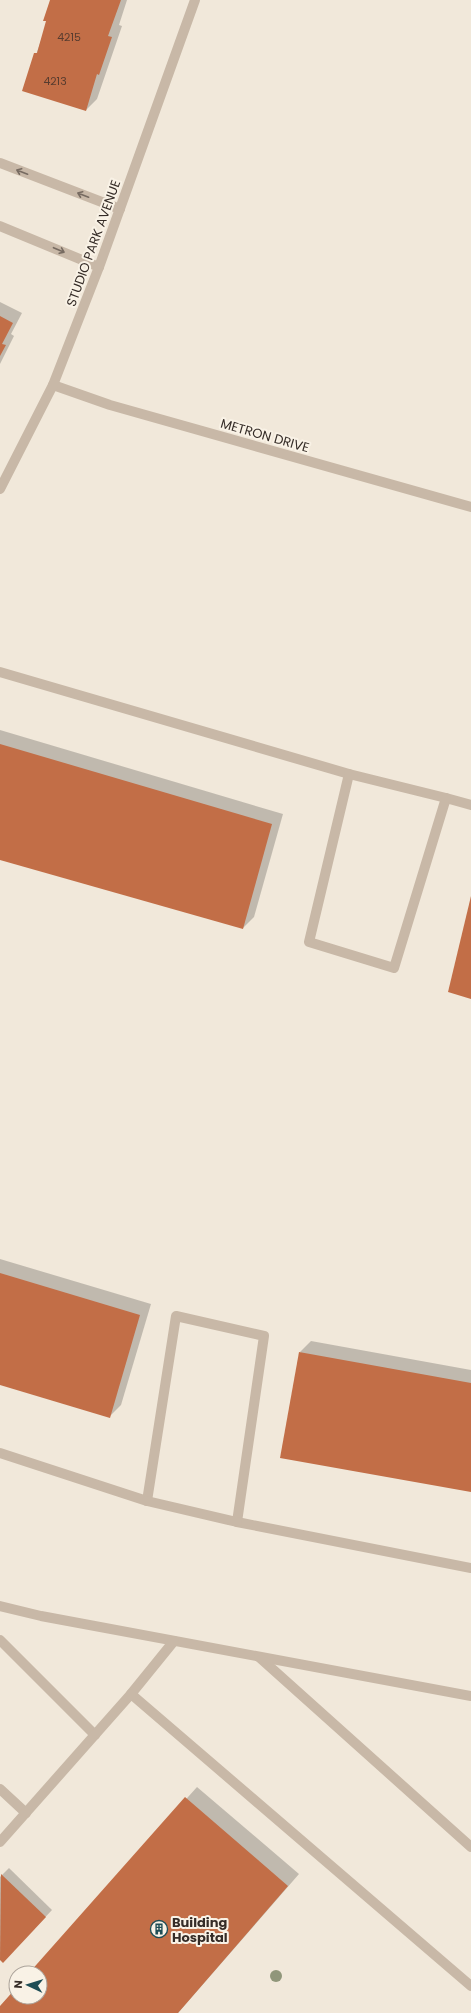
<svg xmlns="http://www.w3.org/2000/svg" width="471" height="2013" font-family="Poppins,sans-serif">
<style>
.shadow{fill:#0003}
.building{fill:#c26e47}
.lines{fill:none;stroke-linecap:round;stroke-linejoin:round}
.lane{stroke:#c8b8a7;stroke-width:10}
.street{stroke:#c8b8a7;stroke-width:10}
.tree{fill:#90967a}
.oneway{stroke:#776b61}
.labels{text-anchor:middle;stroke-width:4;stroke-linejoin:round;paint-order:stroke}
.number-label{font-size:11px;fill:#583c2f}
.street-label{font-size:13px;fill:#352c27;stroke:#f9f2e6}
.poi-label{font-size:13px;font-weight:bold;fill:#352c27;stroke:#f9f2e6;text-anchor:start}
</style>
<rect width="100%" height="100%" fill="#f1e8da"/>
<g class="shadow">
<polygon points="51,0 127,0 119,25 122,26 97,99 86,110 24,90 48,20"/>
<polygon points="0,302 22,313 11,334 14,336 0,364"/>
<polygon points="0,730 283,814 254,917 243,928 0,859"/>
<polygon points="0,1259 151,1304 121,1405 110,1416 0,1384"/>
<polygon points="311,1341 471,1370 471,1491 300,1352"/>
<polygon points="197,1787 299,1874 178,2013 0,2013 0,2007 16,1989 16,1997 40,1997 40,1973 30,1973"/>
<polygon points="9,1868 52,1910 3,1962 0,1959 0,1877"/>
</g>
<g class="building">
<polygon points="50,0 121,0 108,36 112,37 99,75 97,74 86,111 22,91 34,53 37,53 46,21 43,21"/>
<polygon points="0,316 13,323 2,344 6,345 0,356"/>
<polygon points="0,744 272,824 243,929 0,860"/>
<polygon points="471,896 471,999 448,992"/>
<polygon points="0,1273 140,1315 110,1418 0,1385"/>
<polygon points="299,1352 471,1383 471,1492 280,1458"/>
<polygon points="185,1797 288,1886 178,2013 0,2013 0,2006 16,1988 16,1997 40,1997 40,1973 29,1973"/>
<polygon points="1,1874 46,1917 3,1963 0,1960"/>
</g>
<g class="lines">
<g class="lane">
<polyline points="0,1606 41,1616 471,1696"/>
<polyline points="0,1640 95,1735"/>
<polyline points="174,1641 131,1694 471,1986"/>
<polyline points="259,1657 471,1847"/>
<polyline points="0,1789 26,1813"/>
<polyline points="0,1842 131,1694"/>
</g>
<g class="street">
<polyline points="0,163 120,209"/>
<polyline points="0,226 99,267"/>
<polyline points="53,385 110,405 471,507"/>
<polyline points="0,489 53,385 99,267 195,0"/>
<polyline points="0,672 349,774 309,942 394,968 446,798 471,805"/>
<polyline points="349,774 446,798"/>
<polyline points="0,1453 147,1501 176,1316 264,1336 237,1522 471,1568"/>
<polyline points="147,1501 237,1522"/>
</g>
</g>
<circle class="tree" cx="276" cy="1976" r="6"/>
<defs><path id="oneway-shaft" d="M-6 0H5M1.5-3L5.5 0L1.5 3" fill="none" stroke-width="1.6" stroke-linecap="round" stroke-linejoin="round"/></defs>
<g class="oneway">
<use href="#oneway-shaft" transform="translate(22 172) rotate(-159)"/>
<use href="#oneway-shaft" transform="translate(83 195) rotate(-159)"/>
<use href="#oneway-shaft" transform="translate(59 250) rotate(23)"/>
</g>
<defs>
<g id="building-ring" transform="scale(0.9)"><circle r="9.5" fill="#f9f2e6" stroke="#1e4d55" stroke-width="1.5"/><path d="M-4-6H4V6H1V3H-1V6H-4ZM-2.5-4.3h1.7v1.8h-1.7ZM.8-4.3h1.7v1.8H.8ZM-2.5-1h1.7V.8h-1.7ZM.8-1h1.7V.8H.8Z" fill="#1e4d55"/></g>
</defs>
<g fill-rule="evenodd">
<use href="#building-ring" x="159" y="1929"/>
</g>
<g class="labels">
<g class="number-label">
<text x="69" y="41">4215</text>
<text x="55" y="85">4213</text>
</g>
<g class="street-label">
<text transform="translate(93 243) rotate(-70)" y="5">STUDIO PARK AVENUE</text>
<text transform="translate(265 435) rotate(16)" y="5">METRON DRIVE</text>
</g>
<g class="poi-label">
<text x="172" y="1927">Building<tspan x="172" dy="15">Hospital</tspan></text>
</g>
</g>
<g transform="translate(28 1985) rotate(274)"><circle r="19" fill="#f9f2e6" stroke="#aba39a"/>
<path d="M0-3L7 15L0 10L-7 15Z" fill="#1e4d55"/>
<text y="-6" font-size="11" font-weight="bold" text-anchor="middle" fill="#352c27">N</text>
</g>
</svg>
